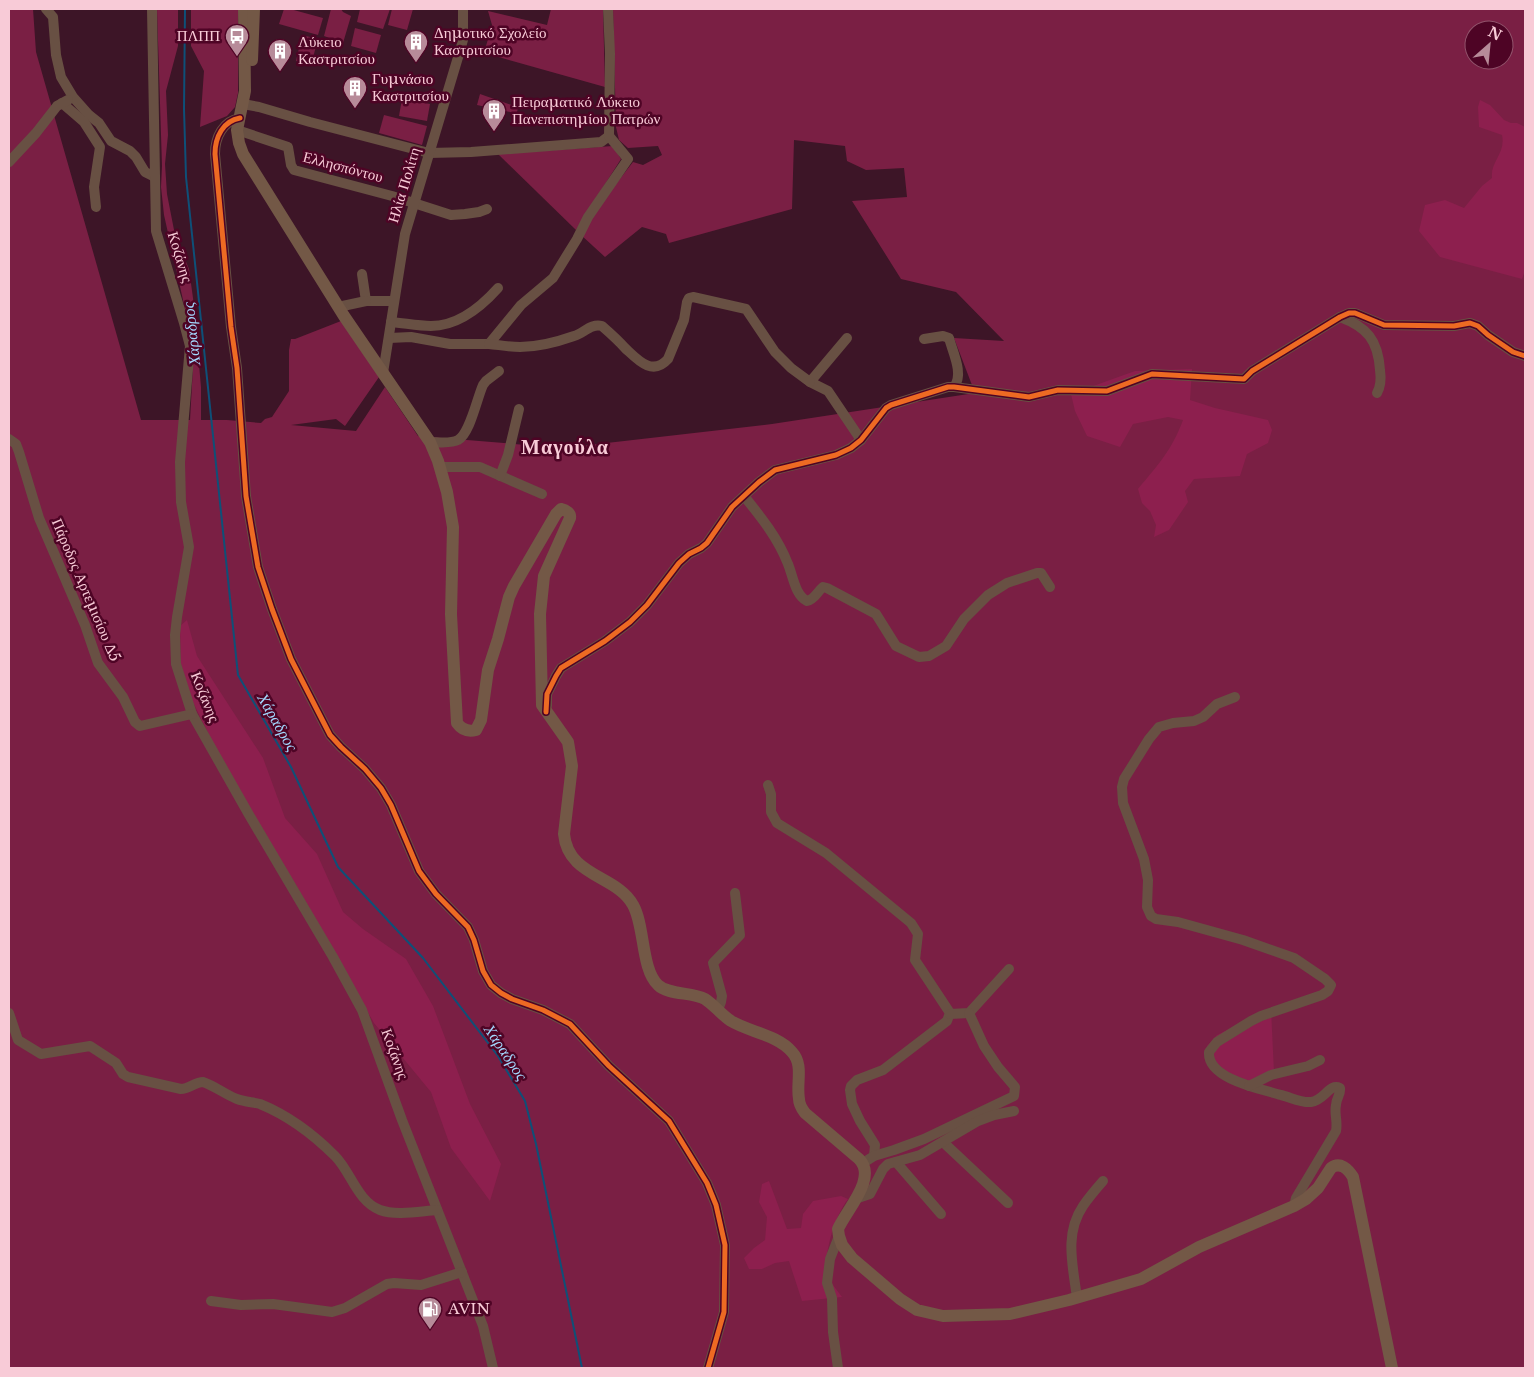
<svg xmlns="http://www.w3.org/2000/svg" width="1534" height="1377" font-family="'Libre Baskerville',serif">
<style>
.green{fill:#7a1f44;fill-rule:evenodd}
.forest{fill:#8d1f4e}
.lines{fill:none;stroke-linecap:round;stroke-linejoin:round}
.stream{stroke:#0e5078;stroke-width:2}
.minor{stroke:#685043;stroke-width:10}
.major{stroke:#735846;stroke-width:12}
.cycleway-casing{stroke:#4e0425;stroke-width:8}
.cycleway{stroke:#ed6a23;stroke-width:5}
.labels{text-anchor:middle;stroke-width:5;stroke-linejoin:round;paint-order:stroke}
.poi-label{font-size:15px;fill:#f8cbd7;stroke:#4e0425;text-anchor:start}
.street-label{font-size:15px;fill:#f8cbd7;stroke:#4e0425}
.water-label{font-size:16px;font-style:italic;fill:#a3d7fd;stroke:#4e0425}
.district-label{font-size:20px;font-weight:bold;letter-spacing:1px;fill:#f8cbd7;stroke:#4e0425}
</style>
<rect width="100%" height="100%" fill="#3d1527"/>
<g class="green">
<path d="M9 9H33L36 52 141 420H190L194 349 164 215 161 187 162 166 157 9H178V46L166 91 168 135 165 164 167 194 175 235 189 269 193 298 201 387V420H227L261 423 265 419 272 417 289 391V350L291 339H295L341 321 379 377 345 426 336 419 291 425 356 431 385 387 418 436 563 448 772 424 975 393 954 338 1004 341 956 292 901 279 852 201 907 197 904 168 866 170 847 161 845 146 794 140 792 209 669 243 666 234 642 227 605 257 581 235 605 198 633 162 643 165 662 155 658 146 628 148 619 140 616 127 613 9H1525V1368H9ZM1474 30H1504V60H1474Z"/>
<polygon points="191,9 238,9 238,93 235,107 227,116 200,127 204,71 191,46"/>
<polygon points="284,9 290,9 323,18 318,35 279,24"/>
<polygon points="331,9 341,9 343,12 351,16 343,43 324,36"/>
<polygon points="360,9 390,9 383,29 357,22"/>
<polygon points="392,9 413,9 407,30 388,25"/>
<polygon points="551,9 603,9 605,87 484,53 492,25 488,11 547,25"/>
<polygon points="355,28 381,35 376,53 351,46"/>
<polygon points="302,35 318,39 311,65 296,61"/>
<polygon points="480,94 517,107 518,108 517,112 515,113 477,105"/>
<polygon points="402,99 430,104 427,121 399,116"/>
<polygon points="384,115 427,126 422,145 379,133"/>
<polygon points="613,146 621,159 576,230 498,154"/>
</g>
<g class="forest">
<path d="M1480 100 1490 105 1504 120 1511 123H1517L1525 127V270L1522 279 1440 257 1419 231 1425 205 1445 200 1464 208 1482 186 1492 178C1490 161 1506 154 1502 135L1479 127 1478 107Z"/>
<path d="M1192 369 1190 400 1215 408 1268 420 1272 430 1268 443 1247 454 1240 476 1194 479 1185 491 1188 502 1169 530 1154 537 1156 525 1150 511 1142 503 1138 489C1158 465 1172 450 1183 420L1168 417 1133 424 1120 447 1087 436 1075 411 1071 394 1135 371Z"/>
<polygon points="187,620 197,656 263,758 285,818 317,854 343,912 363,929 406,959 433,1006 470,1104 501,1164 490,1201 451,1148 431,1092 374,1023 303,897 255,817 211,739 191,698 181,664 180,626"/>
<polygon points="1271,1009 1274,1072 1262,1075 1264,1089 1234,1079 1208,1060 1207,1046 1217,1035"/>
<path d="M769 1181 787 1229 801 1228 803 1214 813 1201 841 1196 848 1199C832 1221 828 1246 824 1273L842 1297 802 1301 789 1261 775 1263 762 1269H749L744 1258 754 1248 765 1240 767 1217 759 1202 762 1184Z"/>
</g>
<g class="lines">
<polyline class="stream" points="185,9 184,109 186,177 238,675 291,767 338,867 423,958 498,1056 525,1101 536,1144 582,1368"/>
<g class="minor">
<polyline points="46,9 53,17 56,55 61,77 73,97 89,115 99,123 111,141 130,151 136,157 145,172 155,177"/>
<polyline points="152,9 156,231 184,323 190,346 180,462 181,502 189,547 177,617 175,635 176,664 192,714 248,813 333,957 362,1010 402,1120 483,1326 493,1368"/>
<polyline points="62,103 84,122 100,147 94,187 96,207"/>
<polyline points="243,104 259,107 310,122 429,153 471,152 601,142 609,136"/>
<path d="M240 118C223 121 215 137 215 154L231 327 237 368 246 496 258 567 272 609 291 659 330 735 341 747 365 769 381 788 391 805 419 871 436 894 468 927 474 940 483 971 491 985 501 993 512 999 543 1010 570 1024 609 1066 669 1121 707 1183 716 1205 725 1245 724 1312 708 1368"/>
<polyline points="237,130 288,147 291,165 294,170 392,196 451,215 465,214 479,212 487,209"/>
<polyline points="9,162 36,133 57,106 68,100"/>
<polyline points="362,274 366,301 394,301"/>
<polyline points="338,307 366,301"/>
<path d="M1340 317C1367 327 1378 340 1380 370 1381 377 1381 386 1377 393"/>
<path d="M391 322C404 323 418 326 431 326 458 326 481 307 498 288"/>
<polyline points="389,338 411,337 450,344 489,344 521,305 553,278 577,239 588,217 628,159 609,136 610,54 608,9"/>
<polyline points="847,338 810,382 828,391 861,440"/>
<path d="M924 339 943 336 949 338C953 353 964 374 954 387"/>
<path d="M489 344C499 345 510 347 520 347 537 347 557 342 574 336 584 333 591 323 602 326 610 333 618 340 625 348 637 359 652 377 668 359L684 320 687 302 689 298 693 297 746 309 775 352 791 368 810 382"/>
<polyline points="383,373 405,234 459,54 463,40 463,9"/>
<polyline points="9,439 16,444 19,452 39,518 85,625 98,663 123,697 135,722 140,726 192,714"/>
<path d="M430 442C438 442 451 444 458 440 470 434 477 398 483 385L486 381 499 371"/>
<polyline points="440,467 480,467 542,494"/>
<polyline points="500,476 508,455 519,409"/>
<path d="M744 496C761 517 778 538 788 564 793 576 795 595 807 601 815 599 817 592 823 587L827 588 876 614 896 646 919 657 929 656 946 646 964 619 988 595 1007 583 1037 573H1041L1050 587"/>
<path d="M1235 697 1217 704 1203 717 1194 721 1173 723 1159 727 1149 739 1124 779 1122 787 1123 803 1144 859 1148 880 1147 907 1151 916 1156 919 1178 922 1243 940 1294 958 1325 979 1331 985 1328 991 1322 995 1261 1016 1251 1021 1217 1042 1209 1052C1207 1079 1261 1089 1281 1095 1290 1097 1301 1103 1311 1102 1325 1100 1329 1083 1340 1088 1341 1095 1336 1098 1336 1105 1334 1114 1338 1121 1336 1131L1296 1198 1294 1206"/>
<polyline points="547,706 547,694 556,676 561,668 605,641 630,622 647,605 679,563 689,554 701,548 707,543 732,507 759,482 775,470 836,455 851,448 861,440 886,408 891,405 948,387 954,387 1029,397 1058,390 1107,391 1152,374 1244,379 1252,371 1340,317 1349,313 1355,313 1384,325 1454,326 1470,323 1478,326 1488,335 1513,352 1525,356"/>
<polyline points="768,785 771,794 771,812 777,823 826,853 911,923 918,934 915,960 950,1013 947,1021 883,1070 857,1080 851,1086 850,1090 852,1104 860,1121 875,1145 874,1156"/>
<polyline points="718,1010 721,1002 722,996 713,963 740,935 735,893"/>
<path d="M9 1013 18 1040 41 1054 90 1046 116 1063 123 1074 128 1077 181 1089C189 1089 195 1082 203 1082 215 1086 226 1095 237 1099 245 1102 252 1102 260 1104 287 1115 314 1135 335 1156 351 1172 357 1201 380 1210 396 1216 421 1211 437 1210"/>
<polyline points="950,1014 969,1013 1009,969"/>
<polyline points="1249,1086 1271,1075 1308,1066 1320,1060"/>
<polyline points="943,1142 1008,1203"/>
<polyline points="896,1162 941,1214"/>
<polyline points="863,1163 874,1156 894,1150 924,1139 1014,1096 1015,1087 998,1067 984,1046 969,1013"/>
<polyline points="855,1199 870,1194 883,1169 888,1164 920,1155 978,1121 994,1115 1014,1111"/>
<path d="M1077 1298C1073 1266 1064 1234 1083 1206 1089 1197 1096 1189 1103 1181"/>
<polyline points="211,1301 241,1305 273,1304 332,1312 345,1308 387,1284 394,1283 421,1285 462,1272"/>
<polyline points="838,1368 833,1332 832,1298 827,1283 830,1259 839,1236"/>
</g>
<g class="major">
<path d="M244 9 245 91 237 130 239 143 243 154 344 316 430 442 438 461 447 492 453 527 451 614 457 723C462 730 468 732 476 730L481 720 488 670 498 639 509 597 514 586 556 514 561 509C566 510 571 513 570 518L544 576 540 614 542 705 568 742 572 766 564 834C568 877 617 875 633 905 645 926 641 969 658 985 668 995 692 992 705 999 714 1005 722 1015 731 1021 749 1032 778 1035 792 1052 804 1065 796 1083 799 1099 799 1105 802 1109 805 1113L859 1159C878 1178 846 1210 838 1229L839 1236 842 1245 852 1258 900 1299 917 1310 943 1316 1010 1314 1069 1300 1141 1279 1199 1247 1294 1206 1306 1199 1318 1188 1331 1168C1340 1161 1348 1169 1353 1177L1392 1368"/>
<polyline points="252,60 254,9"/>
</g>
<g class="cycleway-casing">
<g id="cycleway">
<path d="M240 118C223 121 215 137 215 154L231 327 237 368 246 496 258 567 272 609 291 659 330 735 341 747 365 769 381 788 391 805 419 871 436 894 468 927 474 940 483 971 491 985 501 993 512 999 543 1010 570 1024 609 1066 669 1121 707 1183 716 1205 725 1245 724 1312 708 1368"/>
<polyline points="546,712 547,694 556,676 561,668 605,641 630,622 647,605 679,563 689,554 701,548 707,543 732,507 759,482 775,470 836,455 851,448 861,440 886,408 891,405 948,387 954,387 1029,397 1058,390 1107,391 1152,374 1244,379 1252,371 1340,317 1349,313 1355,313 1384,325 1454,326 1470,323 1478,326 1488,335 1513,352 1525,356"/>
</g>
</g>
<use href="#cycleway" class="cycleway"/>
</g>
<defs>
<g id="bus-pin" transform="scale(1.25)"><path d="M0 17L-7.5 6A9.5 9.5 0 1 1 7.5 6Z" fill="#b78b99" stroke="#4e0425"/><path d="M-5-6H5V4H4V6H2V4H-2V6H-4V4H-5ZM-3.5-4V0h7V-4ZM-3.5 1.2v1.5H-2V1.2ZM2 1.2v1.5H3.5V1.2Z" fill="#fff"/></g>
<g id="building-pin" transform="scale(1.25)"><path d="M0 17L-7.5 6A9.5 9.5 0 1 1 7.5 6Z" fill="#b78b99" stroke="#4e0425"/><path d="M-4-6H4V6H1V3H-1V6H-4ZM-2.5-4.3h1.7v1.8h-1.7ZM.8-4.3h1.7v1.8H.8ZM-2.5-1h1.7V.8h-1.7ZM.8-1h1.7V.8H.8Z" fill="#fff"/></g>
<g id="fuel-pin" transform="scale(1.25)"><path d="M0 17L-7.5 6A9.5 9.5 0 1 1 7.5 6Z" fill="#b78b99" stroke="#4e0425"/><path d="M-5.5-6h7V0h2V4h1.3V-2.5L3-4.5l.8-.8L6-3V5H2.5V1h-1V6h-7ZM-4.2-4.7v3.2H.2V-4.7Z" fill="#fff"/></g>
</defs>
<g fill-rule="evenodd">
<use href="#bus-pin" x="237" y="36"/>
<use href="#building-pin" x="416" y="42"/>
<use href="#building-pin" x="280" y="51"/>
<use href="#building-pin" x="355" y="88"/>
<use href="#building-pin" x="494" y="111"/>
<use href="#fuel-pin" x="430" y="1309"/>
</g>
<g class="labels">
<g class="poi-label">
<text x="434" y="38">Δημοτικό Σχολείο<tspan x="434" dy="17">Καστριτσίου</tspan></text>
<text x="220" y="41" text-anchor="end">ΠΛΠΠ</text>
<text x="298" y="47">Λύκειο<tspan x="298" dy="17">Καστριτσίου</tspan></text>
<text x="372" y="84">Γυμνάσιο<tspan x="372" dy="17">Καστριτσίου</tspan></text>
<text x="512" y="107">Πειραματικό Λύκειο<tspan x="512" dy="17">Πανεπιστημίου Πατρών</tspan></text>
<text x="448" y="1314">AVIN</text>
</g>
<g class="street-label">
<text transform="translate(343 167) rotate(15)" y="5">Ελλησπόντου</text>
<text transform="translate(404 185) rotate(-73)" y="5">Ηλία Πολίτη</text>
<text transform="translate(180 257) rotate(73)" y="5">Κοζάνης</text>
<text transform="translate(86 590) rotate(67)" y="5">Πάροδος Αρτεμισίου Δ5</text>
<text transform="translate(205 697) rotate(68)" y="5">Κοζάνης</text>
<text transform="translate(395 1054) rotate(70)" y="5">Κοζάνης</text>
</g>
<g class="water-label">
<text transform="translate(191 334) rotate(-96)" y="6">Χάραδρος</text>
<text transform="translate(278 722) rotate(60)" y="6">Χάραδρος</text>
<text transform="translate(506 1052) rotate(56)" y="6">Χάραδρος</text>
</g>
<g class="district-label">
<text x="565" y="454">Μαγούλα</text>
</g>
</g>
<rect width="1534" height="1377" fill="none" stroke="#f8cbd7" stroke-width="20"/>
<g transform="translate(1489 45) rotate(27)"><circle r="24" fill="#4e0425" stroke="#92546c"/>
<path d="M0-4L9 19L0 12L-9 19Z" fill="#b78b99"/>
<text y="-8" font-size="14" font-weight="bold" text-anchor="middle" fill="#f8cbd7">N</text>
</g>
</svg>
